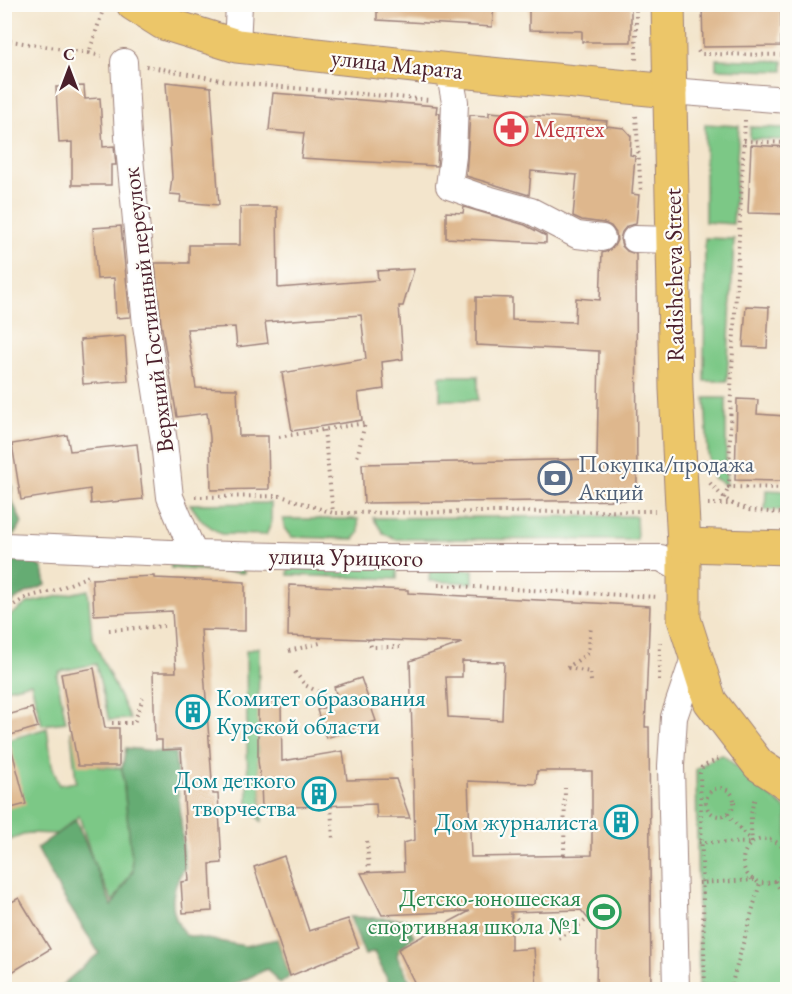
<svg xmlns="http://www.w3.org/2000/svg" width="792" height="994" font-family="'EB Garamond',serif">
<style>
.green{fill:#7cc886;stroke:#637458;stroke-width:1.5}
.forest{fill:#65ac73;stroke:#58664f;stroke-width:1.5}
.building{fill:#deb78d;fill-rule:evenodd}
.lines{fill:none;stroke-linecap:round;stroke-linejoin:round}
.minor-casing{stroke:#9e827c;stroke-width:28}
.major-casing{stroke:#9e827c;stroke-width:35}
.path{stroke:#9e827c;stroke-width:4;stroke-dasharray:1.5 4.5;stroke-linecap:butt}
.minor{stroke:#fff;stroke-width:26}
.major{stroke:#ecc669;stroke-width:33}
.labels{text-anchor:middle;stroke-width:4.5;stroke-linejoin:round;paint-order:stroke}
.street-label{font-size:24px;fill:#4a1f2b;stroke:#fdfcf7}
.health-label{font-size:24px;fill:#be3a42;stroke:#fdfcf7;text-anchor:start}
.service-label{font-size:24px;fill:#4e5e75;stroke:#fdfcf7;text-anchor:start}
.culture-label{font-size:24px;fill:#0d838f;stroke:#fdfcf7;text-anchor:end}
.leisure-label{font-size:24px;fill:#27864d;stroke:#fdfcf7;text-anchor:end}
</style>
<rect width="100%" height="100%" fill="#fdfcf7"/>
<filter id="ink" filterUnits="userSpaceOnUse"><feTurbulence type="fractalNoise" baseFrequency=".0167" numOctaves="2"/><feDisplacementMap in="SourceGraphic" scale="12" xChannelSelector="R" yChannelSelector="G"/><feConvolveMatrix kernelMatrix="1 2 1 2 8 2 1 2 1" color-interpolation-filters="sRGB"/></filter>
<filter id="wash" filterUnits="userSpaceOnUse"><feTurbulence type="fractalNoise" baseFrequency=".008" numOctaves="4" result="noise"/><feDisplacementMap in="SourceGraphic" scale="24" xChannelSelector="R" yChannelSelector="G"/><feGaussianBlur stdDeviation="1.35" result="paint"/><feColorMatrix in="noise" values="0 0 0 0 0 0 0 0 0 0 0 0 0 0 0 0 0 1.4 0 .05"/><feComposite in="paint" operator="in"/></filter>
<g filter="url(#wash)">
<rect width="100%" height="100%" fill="#f3e5cc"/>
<g class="green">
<polygon points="716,59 783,61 783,71 716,69"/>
<polygon points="705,124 739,126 733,224 705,222"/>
<polygon points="750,127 787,128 787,140 750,139"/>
<polygon points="705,238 734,239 727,381 704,381"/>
<rect x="440" y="376" width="38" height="24"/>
<polygon points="705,398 726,398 726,485 713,478 708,454"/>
<polygon points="766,490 787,491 787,510 765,510"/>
<polygon points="271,503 271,524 266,535 221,534 202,521 190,504"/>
<polygon points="636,516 637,540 394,539 383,533 373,518"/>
<polygon points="283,519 358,519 359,533 354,539 292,537 285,528"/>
<polygon points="171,558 243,561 244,573 171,568"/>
<polygon points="289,563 397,566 397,579 288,575"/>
<polygon points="430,568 473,570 473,583 429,581"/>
<polygon points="88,590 92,637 130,719 109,720 96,664 60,671 57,676 66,722 42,725 31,683 5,689 5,619 28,603"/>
<polygon points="259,647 258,761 261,783 262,822 248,808 246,651"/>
<polygon points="97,727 99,767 122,768 133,870 113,902 94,864 79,816 57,834 28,833 5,842 5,741 47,728 52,765 59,785 76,782 71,732"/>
<polygon points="723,755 787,810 788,987 782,989 699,989 696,769 717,756"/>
</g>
<g class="forest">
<polygon points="4,486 12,486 11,498 22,523 11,539 43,569 46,585 24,594 5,607"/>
<path d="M126 748 175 753 185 867C169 890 168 912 185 935L245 946 277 939 290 976 280 984 267 969 225 989H62L61 986 99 953 61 893 37 848 76 820 112 906 133 870 122 768Z"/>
<polygon points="350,917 404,919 414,936 399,949 397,956 414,989 392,989 374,952 365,955"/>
</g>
<g id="blocks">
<g class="building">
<polygon points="377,4 494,4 492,27 377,20"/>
<polygon points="529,4 631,4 631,42 582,42 582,31 529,30"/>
<polygon points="702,4 781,4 781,46 703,47"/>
<polygon points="166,82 211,87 219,205 180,202 181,195 170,194 172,177"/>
<polygon points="84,86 85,99 100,98 103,147 114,146 116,165 111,165 111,185 72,185 72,142 59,143 56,87"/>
<polygon points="273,93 437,106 436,113 440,113 437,166 301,158 304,133 269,130"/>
<polygon points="489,112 607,121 606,126 624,128 631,136 630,155 635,156 632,194 639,195 636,224 627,226 622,232 620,239 622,246 627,251 636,254 637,500 364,503 362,464 597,459 599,351 476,345 476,297 512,298 512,320 575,322 576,298 600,300 602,253 608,251 614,246 617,240 616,233 611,226 604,223 582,220 573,216 577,175 531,171 529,195 466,176 470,115 489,116"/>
<polygon points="751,145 788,147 788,214 748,213"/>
<polygon points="240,207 277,207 278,288 378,280 377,271 414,269 403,306 399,306 403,359 382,362 384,389 358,393 362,420 292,431 282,373 366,359 361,315 265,322 268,343 237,347 235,327 187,329 196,388 237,389 239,436 268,436 269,489 211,490 210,437 207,413 177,417 161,323 155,263 189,263 189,245 240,245"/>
<polygon points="464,207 525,225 546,236 546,243 446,238 446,212 463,213"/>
<polygon points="121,226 130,317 116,318 114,278 97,279 93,228"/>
<polygon points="746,306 769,307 767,348 743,347"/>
<polygon points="125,336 128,381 83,384 80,340"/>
<polygon points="737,399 758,400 757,414 785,416 785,421 788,421 788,477 782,477 781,481 735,480"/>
<polygon points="67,435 70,451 137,444 143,499 91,504 90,489 21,500 12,444"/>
<polygon points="154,576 154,578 245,582 245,631 201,630 213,794 218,794 222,863 210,864 212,911 183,913 181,882 189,881 181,749 162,750 162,740 155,740 153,672 176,672 172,611 94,615 92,579"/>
<path d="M289 585 408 590V593L650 606 645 727H649L651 990H596L597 930 581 910 511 912V950L534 948 537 990H418L398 949 470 911 382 915 361 873 404 871 403 843 415 840 410 661 462 643 288 636ZM462 661 504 662 502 720 448 717 446 677H462ZM537 771H592V855L471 857 468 781 536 784Z"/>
<polygon points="94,668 105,728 119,728 119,766 78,766 61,674"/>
<polygon points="361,678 376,721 326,738 317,710 339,703 334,687"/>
<polygon points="258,702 281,702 282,761 343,751 347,780 396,779 410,818 377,818 376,804 262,808 261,783 258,761"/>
<polygon points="32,708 38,727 4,737 4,716"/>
<polygon points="11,747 26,804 4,810 4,748"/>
<polygon points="284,856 309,931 348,919 359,948 290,976 254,867"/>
<polygon points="19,898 50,949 4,977 4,906"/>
</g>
</g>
</g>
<g filter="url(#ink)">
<use href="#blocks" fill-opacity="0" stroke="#9e827c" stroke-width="1.5"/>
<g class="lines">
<g class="minor-casing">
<g id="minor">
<polyline points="237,46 239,4"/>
<polyline points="124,62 128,137 146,325 164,442 170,497 194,554"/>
<polyline points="449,70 455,102 453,156 449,186 480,197 531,211 577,235 602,238"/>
<polyline points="670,91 788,100"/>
<polyline points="635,239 673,240"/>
<polyline points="5,546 194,554 362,558 661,558 684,571"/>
<polyline points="676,990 671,766 674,717 695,655"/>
</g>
</g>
<g class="major-casing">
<g id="major">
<polyline points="133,4 163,23 237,46 449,70 670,91"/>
<polyline points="668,4 676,389 684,545 684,619 710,701 759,765 788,784"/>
<polyline points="684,545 788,548"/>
</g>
</g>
<g class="path">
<polyline points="636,4 636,61"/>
<polyline points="4,40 89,53 104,7"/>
<polyline points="698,51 700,54 788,55"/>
<polyline points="89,53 101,56"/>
<polyline points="146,66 237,83 430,100"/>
<polyline points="636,116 641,193"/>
<polyline points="745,120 731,389 729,487 788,488"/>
<polyline points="744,141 788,143"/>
<polyline points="324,430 333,513"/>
<polyline points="279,437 365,423 357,458"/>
<polyline points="710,483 724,498 733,504"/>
<polyline points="195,497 281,496 333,513 655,511"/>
<polyline points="724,498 729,487"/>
<polyline points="708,504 733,504 749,510 788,514"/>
<polyline points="438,585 658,597"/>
<polyline points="788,608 788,668"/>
<polyline points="4,611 27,597 56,590 91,575"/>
<polyline points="109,630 164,626"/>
<polyline points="369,639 371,647 400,647"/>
<polyline points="289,651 320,643 320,637"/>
<polyline points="567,668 588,653 591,626"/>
<polyline points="568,668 590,672 591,681"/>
<polyline points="295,672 305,685 326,696 333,705"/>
<polyline points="659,680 660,642"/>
<polyline points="112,723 134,723 143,698"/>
<circle cx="720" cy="802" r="14"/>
<polyline points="331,806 333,840"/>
<polyline points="727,814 752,842"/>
<circle cx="765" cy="861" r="22"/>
<polyline points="367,841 369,872"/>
<polyline points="699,842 752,843"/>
<path d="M752 843C751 827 749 810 756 796"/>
<polyline points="564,855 565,788"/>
<polyline points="775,881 788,902"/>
<polyline points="699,883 754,880"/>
<polyline points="511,916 514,916 527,929"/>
<polyline points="559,939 588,919"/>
<polyline points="705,990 700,773 702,767 720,758"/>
<polyline points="730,990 760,883"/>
<polyline points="773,990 788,982"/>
</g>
<use href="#minor" class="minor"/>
<use href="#major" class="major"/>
</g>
</g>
<defs>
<g id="pharmacy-ring" transform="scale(1.725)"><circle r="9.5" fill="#fdfcf7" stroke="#e0444e" stroke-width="1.5"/><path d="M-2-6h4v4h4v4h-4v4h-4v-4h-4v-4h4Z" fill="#e0444e"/></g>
<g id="bank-ring" transform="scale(1.725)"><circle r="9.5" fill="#fdfcf7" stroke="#5c6f8a" stroke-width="1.5"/><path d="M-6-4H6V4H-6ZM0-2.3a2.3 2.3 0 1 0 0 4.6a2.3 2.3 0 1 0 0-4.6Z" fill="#5c6f8a"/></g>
<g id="building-ring" transform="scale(1.725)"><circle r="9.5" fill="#fdfcf7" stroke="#0f9aa8" stroke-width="1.5"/><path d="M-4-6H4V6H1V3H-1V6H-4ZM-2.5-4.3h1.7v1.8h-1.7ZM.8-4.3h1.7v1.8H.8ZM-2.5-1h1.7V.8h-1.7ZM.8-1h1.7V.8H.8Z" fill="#0f9aa8"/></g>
<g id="stadium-ring" transform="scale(1.725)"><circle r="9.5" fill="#fdfcf7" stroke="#2e9e5b" stroke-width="1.5"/><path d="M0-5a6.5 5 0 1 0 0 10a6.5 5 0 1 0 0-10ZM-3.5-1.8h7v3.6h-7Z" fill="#2e9e5b"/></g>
</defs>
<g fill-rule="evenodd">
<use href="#pharmacy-ring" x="511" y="129"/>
<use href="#bank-ring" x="555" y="478"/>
<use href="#building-ring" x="193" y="712"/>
<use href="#building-ring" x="319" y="794"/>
<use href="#building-ring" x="621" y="822"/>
<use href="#stadium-ring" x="604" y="912"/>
</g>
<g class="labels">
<g class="street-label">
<text transform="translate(397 64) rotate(6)" y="8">улица Марата</text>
<text transform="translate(674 275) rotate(-91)" y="8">Radishcheva Street</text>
<text transform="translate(148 310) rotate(-97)" y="8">Верхний Гостинный переулок</text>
<text transform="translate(346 557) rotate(1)" y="8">улица Урицкого</text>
</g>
<g class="health-label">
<text x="534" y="137">Медтех</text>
</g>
<g class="service-label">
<text x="578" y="472">Покупка/продажа<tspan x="578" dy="28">Акций</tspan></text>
</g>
<g class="culture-label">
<text x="216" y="706" text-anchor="start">Комитет образования<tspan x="216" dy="28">Курской области</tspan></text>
<text x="296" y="788">Дом деткого<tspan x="296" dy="28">творчества</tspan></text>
<text x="598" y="830">Дом журналиста</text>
</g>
<g class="leisure-label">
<text x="581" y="906">Детско-юношеская<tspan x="581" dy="28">спортивная школа №1</tspan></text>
</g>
</g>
<rect width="792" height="994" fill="none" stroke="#fdfcf7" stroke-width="24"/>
<g transform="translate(69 69)" stroke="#fdfcf7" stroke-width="4.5" paint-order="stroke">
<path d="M0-4.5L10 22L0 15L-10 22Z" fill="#4a1f2b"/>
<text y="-9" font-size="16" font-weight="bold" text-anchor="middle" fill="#4a1f2b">С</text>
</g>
</svg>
